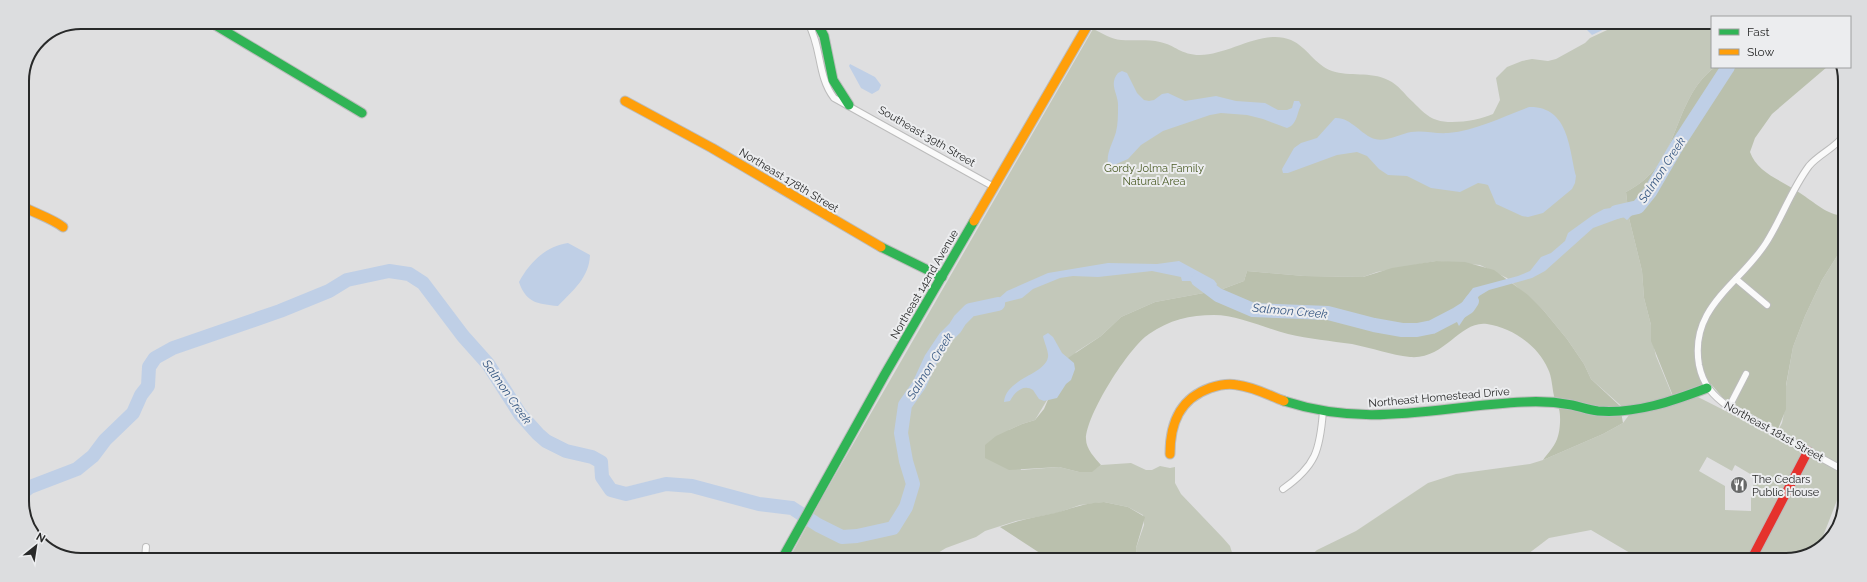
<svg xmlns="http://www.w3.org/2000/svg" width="1867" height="582" font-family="Raleway,sans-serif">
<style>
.green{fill:#c3c8ba;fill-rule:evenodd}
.forest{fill:#bac0ad}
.water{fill:#bfcfe6}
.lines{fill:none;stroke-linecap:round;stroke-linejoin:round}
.river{stroke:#bfcfe6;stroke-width:14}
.street-casing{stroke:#bcbcbc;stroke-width:8}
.fast-casing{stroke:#bcbcbc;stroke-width:11}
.slow-casing{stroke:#bcbcbc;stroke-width:11}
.jam-casing{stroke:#bcbcbc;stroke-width:11}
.street{stroke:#fafafa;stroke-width:6}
.fast{stroke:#30b455;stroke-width:9}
.slow{stroke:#ff9f0a;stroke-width:9}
.jam{stroke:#e5322d;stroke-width:9}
.rail{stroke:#bebebf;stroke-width:2.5;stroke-dasharray:7 7;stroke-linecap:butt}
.labels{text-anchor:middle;stroke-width:4;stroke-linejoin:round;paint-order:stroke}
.street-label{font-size:11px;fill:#282929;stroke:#ecedef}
.park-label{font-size:11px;fill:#4b5c26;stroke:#ecedef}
.poi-label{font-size:11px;fill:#282929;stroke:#ecedef;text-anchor:start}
.water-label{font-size:12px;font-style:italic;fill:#365782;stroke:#ecedef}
.rim{fill:none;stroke:#282929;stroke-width:2}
</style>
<rect width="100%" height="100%" fill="#dfdfe0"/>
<path class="green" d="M1620 24H1712V67H1715C1670 101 1683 164 1626 192L1629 218 1642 271 1644 298 1651 325V335L1656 356 1675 402 1698 397 1775 436 1782 423 1786 404V386L1793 347 1805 316 1822 280 1844 245 1843 485 1818 549 1786 560H1642L1591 530 1549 538 1520 560 1307 559 1317 550 1356 531 1428 483 1456 474 1530 464 1543 460 1603 434 1623 423 1629 415 1627 411 1591 379 1584 364 1567 339 1544 311 1507 278 1480 265 1436 261 1377 272 1363 277 1304 276 1247 271 1244 281 1220 290 1155 302 1121 317 1101 336 1076 352 1035 420 1022 424 1009 430 1021 470 1059 467 1079 472H1091L1101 465 1131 463 1146 470H1152L1160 466 1170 468 1175 467V483L1181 494 1223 538 1230 546 1234 559H1137L1136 548 1144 525 1143 515 1128 507 1104 502 1080 505 1057 513 1016 521 985 531 976 537 946 548 928 559H789L822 498 1093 29C1102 33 1111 39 1121 40 1134 41 1147 39 1160 42 1175 45 1181 55 1200 55 1229 55 1263 28 1291 40 1307 47 1315 65 1332 71 1350 77 1370 71 1388 80 1399 85 1404 94 1413 102 1420 109 1427 117 1437 120 1451 125 1480 120 1493 114L1500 100 1496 78 1507 67 1522 61 1532 59 1548 61 1556 59 1585 43 1590 38ZM1707 457 1732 471 1735 465 1757 478 1751 490V511L1725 510V486L1699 471Z"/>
<g class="forest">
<path d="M1715 67H1827L1772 114 1755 138 1750 152C1757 173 1783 181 1800 193 1814 202 1827 215 1844 216V245L1822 280 1805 316 1793 347 1786 385V409L1778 429 1723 398 1711 384 1673 396 1651 341V325L1644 298 1642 271 1629 218 1626 192C1683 164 1670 101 1715 67Z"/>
<path d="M1436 261 1465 262 1494 270 1528 295 1544 311 1567 339 1584 364 1591 379 1620 406 1623 423 1603 434 1543 460C1548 453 1556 445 1558 436 1560 430 1561 416 1559 409 1558 404 1555 400 1554 396 1552 387 1552 377 1548 369 1538 345 1512 328 1487 324 1460 320 1445 360 1410 357 1391 355 1372 348 1352 344 1331 341 1309 339 1288 334 1265 328 1237 315 1214 315 1190 315 1169 320 1149 334 1129 347 1086 415 1086 439 1086 449 1095 458 1101 465L1092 472H1079L1059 467 1009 470 985 458V445L996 436 1022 424 1035 420 1044 409 1065 360 1101 336 1121 317 1155 302 1220 290 1244 281 1247 271 1304 276 1363 277 1392 268Z"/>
<path d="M1104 502 1128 507 1145 517 1136 548 1137 559H1049L1000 527C1018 520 1037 517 1055 513 1073 508 1085 503 1104 502Z"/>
</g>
<g class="water">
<polygon points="1586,24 1615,24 1592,35 1586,29"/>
<polygon points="850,64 875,77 881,85 879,90 872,94 861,88 849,66"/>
<path d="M1122 71 1127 73 1137 93 1144 100 1149 101 1154 100 1162 94 1168 93 1185 101 1216 96 1236 101 1265 103 1278 110H1287L1292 108 1294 101H1299L1301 105C1297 113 1297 125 1287 128L1263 119 1247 115 1221 113 1210 115 1163 131 1141 145 1128 159 1114 165 1108 164C1106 153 1113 143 1116 132 1118 124 1118 115 1118 107 1119 94 1108 85 1118 73Z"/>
<path d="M1529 107C1569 106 1569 149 1576 176L1575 183 1572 189 1543 213 1528 217 1522 216 1496 204 1488 185 1484 184 1478 183 1460 192 1431 188 1407 176 1388 175 1379 169 1367 156 1357 152 1337 155 1288 173H1283L1282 169 1294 148 1301 143 1317 138 1335 118C1351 117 1361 135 1375 139 1386 142 1400 134 1411 132 1423 130 1435 134 1448 133 1477 130 1502 117 1529 107Z"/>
<polygon points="1624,206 1638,209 1627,220 1623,217 1593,228 1545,271 1532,278 1489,290 1479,296 1459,326 1456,320 1460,305 1473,288 1518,276 1530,271 1541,257 1551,253 1565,241 1568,233 1593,215 1604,209"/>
<path d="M568 243 590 255C589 278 573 290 558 306 538 304 526 303 519 282 529 263 546 246 568 243Z"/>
<polygon points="1179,261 1214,280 1217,284 1212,292 1190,281 1182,281 1181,277 1152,271 1098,277 1073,276 1060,278 1033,289 1022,298 1006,302 995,309 982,313 973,313 986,302 998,299 1007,291 1048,273 1108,263 1157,264"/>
<path d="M1048 333 1053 337 1062 353 1074 363 1075 369 1071 380 1066 384 1057 398 1044 401 1039 399 1033 390C1023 383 1014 393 1010 401L1004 402C1006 378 1045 375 1048 357 1049 352 1044 342 1043 336Z"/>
</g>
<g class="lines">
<g class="river">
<polyline points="1616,212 1638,207 1650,192 1678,144 1728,67"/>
<polyline points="1198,280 1218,295 1253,310 1328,313 1374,325 1402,330 1417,330 1432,327 1457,314 1468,307 1472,301"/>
<polyline points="22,493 30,487 77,469 93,456 105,440 133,413 141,395 148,386 149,367 155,358 173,348 280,311 329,291 347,280 389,271 409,274 423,283 463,336 488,364 520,414 538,434 546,441 566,451 592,457 601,462 602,477 611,490 626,494 666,484 692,486 759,504 792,508 818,525 842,537 857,536 893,528 906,507 913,484 906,461 901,433 905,405 919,385 931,359 945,338 955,328 960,320 970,310 998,304"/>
</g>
<g class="street-casing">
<g id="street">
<path d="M808 23C822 47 817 76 834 98L994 187"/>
<polyline points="1736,279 1767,305"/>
<polyline points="1729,407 1746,374"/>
<path d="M1843 470 1729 407C1713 396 1703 385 1699 365 1689 307 1739 285 1766 243 1782 218 1791 190 1809 166 1819 154 1837 147 1845 134"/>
<path d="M1283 489C1316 466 1320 450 1323 411"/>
<polyline points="145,558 146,547"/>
</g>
</g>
<g class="fast-casing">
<g id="fast">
<polyline points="210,22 362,113"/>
<polyline points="817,23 824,36 833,80 849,105"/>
<polyline points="881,247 942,277"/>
<path d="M1284 401C1371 429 1437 406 1524 402 1540 401 1556 402 1572 405 1581 407 1589 410 1598 411 1636 414 1673 401 1707 388"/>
<polyline points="782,559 885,374 974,221"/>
</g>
</g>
<g class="slow-casing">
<g id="slow">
<polyline points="625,101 712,148 881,247"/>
<path d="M22 206C36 214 51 218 63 227"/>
<polyline points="974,221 1089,23"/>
<path d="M1170 454C1170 424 1179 399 1210 388 1219 385 1228 383 1237 385 1254 387 1268 395 1284 401"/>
</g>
</g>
<g class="jam-casing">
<polyline id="jam" points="1751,560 1808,451"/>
</g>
<use href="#street" class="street"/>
<use href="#fast" class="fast"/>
<use href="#slow" class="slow"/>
<use href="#jam" class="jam"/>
<polyline class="rail" points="1834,529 1843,506"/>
</g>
<defs>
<g id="restaurant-disc" transform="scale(0.9)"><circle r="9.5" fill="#686969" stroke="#ecedef"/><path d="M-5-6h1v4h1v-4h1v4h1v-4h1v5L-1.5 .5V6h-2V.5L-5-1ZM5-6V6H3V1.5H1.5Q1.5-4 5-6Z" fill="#fff"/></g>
</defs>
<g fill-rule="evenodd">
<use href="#restaurant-disc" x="1739" y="485"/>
</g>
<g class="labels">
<g class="street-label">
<text transform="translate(927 136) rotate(30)" y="4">Southeast 39th Street</text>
<text transform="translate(789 180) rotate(31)" y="4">Northeast 178th Street</text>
<text transform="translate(924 284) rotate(-60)" y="4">Northeast 142nd Avenue</text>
<text transform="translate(1439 397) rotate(-5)" y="4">Northeast Homestead Drive</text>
<text transform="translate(1774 431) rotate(29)" y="4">Northeast 181st Street</text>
</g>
<g class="park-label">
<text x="1154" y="172">Gordy Jolma Family<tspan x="1154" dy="13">Natural Area</tspan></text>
</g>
<g class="poi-label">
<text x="1752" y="483">The Cedars<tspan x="1752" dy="13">Public House</tspan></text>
</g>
<g class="water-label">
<text transform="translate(1662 170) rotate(-57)" y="4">Salmon Creek</text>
<text transform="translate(1290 311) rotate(5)" y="4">Salmon Creek</text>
<text transform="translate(930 366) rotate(-58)" y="4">Salmon Creek</text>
<text transform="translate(507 392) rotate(55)" y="4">Salmon Creek</text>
</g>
</g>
<path d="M0 0H1867V582H0ZM81 29H1786A52 52 0 0 1 1838 81V501A52 52 0 0 1 1786 553H81A52 52 0 0 1 29 501V81A52 52 0 0 1 81 29Z" fill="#dcdddf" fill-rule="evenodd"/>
<path class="rim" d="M81 29H1786A52 52 0 0 1 1838 81V501A52 52 0 0 1 1786 553H81A52 52 0 0 1 29 501V81A52 52 0 0 1 81 29Z"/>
<rect x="1711" y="16" width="140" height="52" fill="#ecedef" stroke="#9e9fa0"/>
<rect x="1719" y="29" width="20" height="6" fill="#30b455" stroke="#9e9fa0"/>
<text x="1747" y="36" font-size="12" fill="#282929">Fast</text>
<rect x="1719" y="49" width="20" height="6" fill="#ff9f0a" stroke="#9e9fa0"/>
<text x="1747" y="56" font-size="12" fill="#282929">Slow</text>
<g transform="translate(36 546) rotate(30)" stroke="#ecedef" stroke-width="3" paint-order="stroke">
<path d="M0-3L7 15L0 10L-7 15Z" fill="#282929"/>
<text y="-6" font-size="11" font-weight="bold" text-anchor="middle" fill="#282929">N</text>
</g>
</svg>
